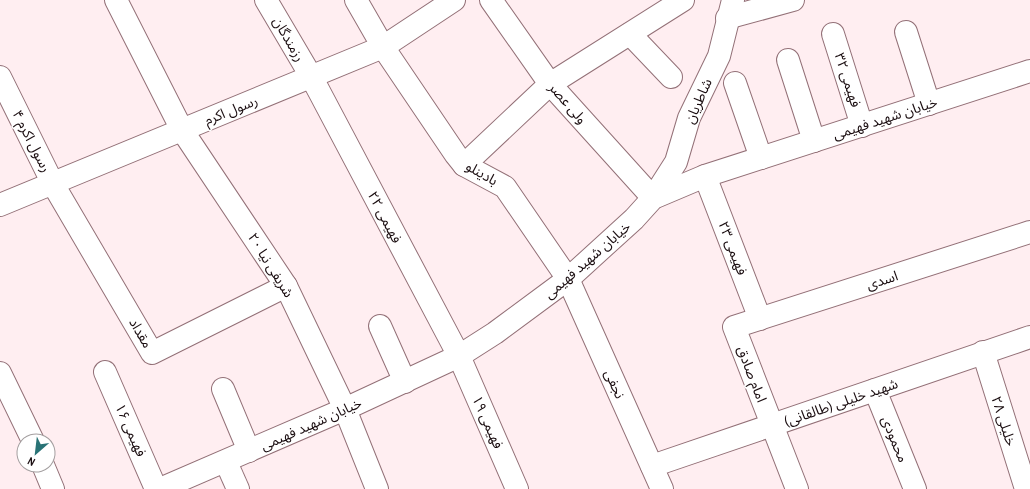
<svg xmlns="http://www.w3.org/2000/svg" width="1030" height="489" font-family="'Archivo Narrow','Noto Sans Arabic',sans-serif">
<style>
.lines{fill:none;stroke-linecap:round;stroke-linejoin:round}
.minor-casing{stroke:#937077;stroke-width:24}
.minor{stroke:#fff;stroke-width:22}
.labels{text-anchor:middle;stroke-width:3;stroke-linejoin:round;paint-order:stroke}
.street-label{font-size:14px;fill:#1a0d10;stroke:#fff}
</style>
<rect width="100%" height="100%" fill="#ffeef1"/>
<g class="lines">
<g class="minor-casing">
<g id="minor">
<polyline points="116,0 182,130 286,286 345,409 377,489"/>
<polyline points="266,0 312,78 459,356 517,489"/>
<polyline points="356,0 383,47 456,155 464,165 505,187 568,279 662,489"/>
<polyline points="491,0 550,84 653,198 676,162 689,118 719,56 733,0"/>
<polyline points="727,18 793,0"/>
<polyline points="906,32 929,104"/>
<polyline points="630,34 671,77"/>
<polyline points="833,34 862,126"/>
<polyline points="788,60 814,141"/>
<polyline points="0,77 53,184 152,353 286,286"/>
<polyline points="735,83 761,158"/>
<polyline points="464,165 550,84 683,0"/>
<polyline points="705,176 760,319"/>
<polyline points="0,205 383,47 454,0"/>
<polyline points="380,326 405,382"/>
<polyline points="983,352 1026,489"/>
<polyline points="105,372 156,489"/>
<polyline points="0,373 33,441"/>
<polyline points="223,389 249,451"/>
<polyline points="875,390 915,489"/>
<polyline points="226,462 238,489"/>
<polyline points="43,465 53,489"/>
<polyline points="652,466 1030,337"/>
<polyline points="160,489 345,409 459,356 495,333 568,279 634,219 653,198 705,176 1030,71"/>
<polyline points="797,489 734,327 1030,232"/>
</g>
</g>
<use href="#minor" class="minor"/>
</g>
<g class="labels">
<g class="street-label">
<text transform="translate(289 39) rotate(60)" y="5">رزمندگان</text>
<text transform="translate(848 80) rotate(72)" y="5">فهیمی ۳۲</text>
<text transform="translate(698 101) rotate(-66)" y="5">شاطریان</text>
<text transform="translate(568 103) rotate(49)" y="5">ولی عصر</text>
<text transform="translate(231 110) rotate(-22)" y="5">رسول اکرم</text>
<text transform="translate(885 118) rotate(-18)" y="5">خیابان شهید فهیمی</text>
<text transform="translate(32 141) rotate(63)" y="5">رسول اکرم ۴</text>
<text transform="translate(482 173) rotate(30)" y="5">بادینلو</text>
<text transform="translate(385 217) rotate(62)" y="5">فهیمی ۲۲</text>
<text transform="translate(733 248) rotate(69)" y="5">فهیمی ۲۳</text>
<text transform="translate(587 260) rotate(-41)" y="5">خیابان شهید فهیمی</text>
<text transform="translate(271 265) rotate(58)" y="5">۲۰ شریفی نیا</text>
<text transform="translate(882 280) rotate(-18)" y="5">اسدی</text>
<text transform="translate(141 333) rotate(60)" y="5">مقداد</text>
<text transform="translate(752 374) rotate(69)" y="5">امام صادق</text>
<text transform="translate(615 384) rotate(66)" y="5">نجفی</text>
<text transform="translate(841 402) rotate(-19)" y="5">شهید خلیلی (طالقانی)</text>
<text transform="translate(1004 421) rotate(72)" y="5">خلیلی ۲۸</text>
<text transform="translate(488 422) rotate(66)" y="5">فهیمی ۱۹</text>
<text transform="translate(311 424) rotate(-24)" y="5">خیابان شهید فهیمی</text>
<text transform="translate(131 430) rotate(66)" y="5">فهیمی ۱۶</text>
<text transform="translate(895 439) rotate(68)" y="5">محمودی</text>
</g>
</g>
<g transform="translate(36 453) rotate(208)"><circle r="19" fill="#ffffff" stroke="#a39e9f"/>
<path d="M0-3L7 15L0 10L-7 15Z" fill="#297376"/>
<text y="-6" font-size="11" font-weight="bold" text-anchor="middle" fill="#1a0d10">N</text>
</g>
</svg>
